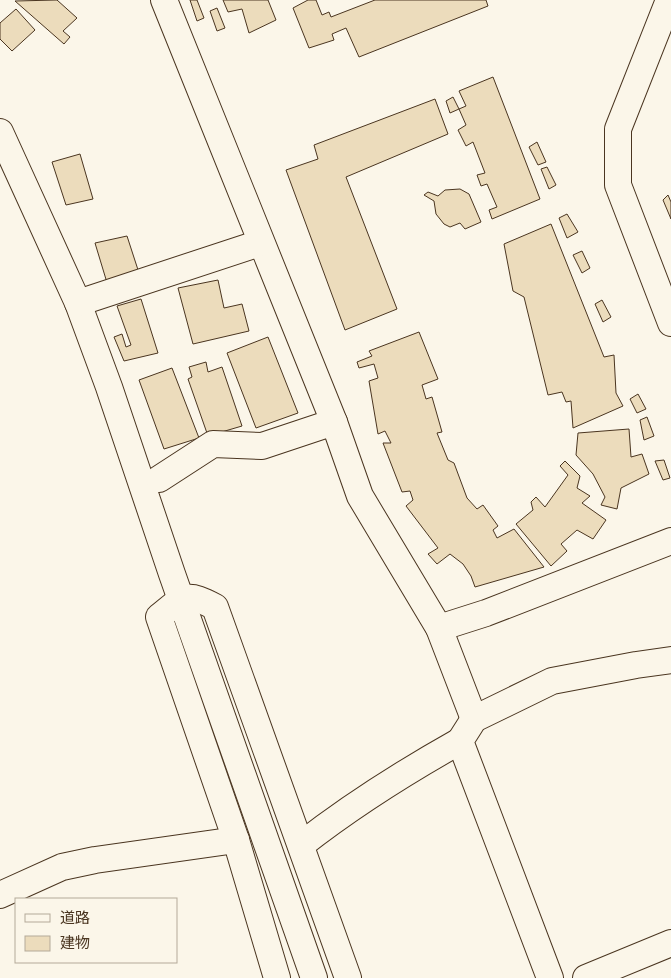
<svg xmlns="http://www.w3.org/2000/svg" width="671" height="978" font-family="'Source Sans 3','Noto Sans JP',sans-serif">
<style>
.building{fill:#ecdcbc;stroke:#4a3520}
.lines{fill:none;stroke-linecap:round;stroke-linejoin:round}
.minor-casing{stroke:#4a3520;stroke-width:28}
.minor{stroke:#fbf6e9;stroke-width:26}
</style>
<rect width="100%" height="100%" fill="#fbf6e9"/>
<g class="building">
<polygon points="57,0 77,18 63,31 70,37 64,44 15,1"/>
<polygon points="190,0 197,0 204,18 197,21"/>
<polygon points="223,0 268,0 276,20 249,33 242,9 228,12"/>
<polygon points="308,0 316,0 322,15 329,12 331,17 375,0 486,0 488,6 359,57 346,28 332,34 334,40 309,48 293,8"/>
<polygon points="217,8 225,28 217,31 210,11"/>
<polygon points="16,9 35,30 12,51 0,39 0,23"/>
<polygon points="493,77 540,199 492,219 489,210 497,207 487,184 481,186 477,175 485,173 473,142 466,146 458,130 466,125 459,109 466,106 459,91"/>
<polygon points="453,97 459,109 450,113 446,101"/>
<polygon points="435,99 448,134 346,177 397,309 345,330 286,170 318,159 314,145"/>
<polygon points="537,142 546,162 538,165 529,147"/>
<polygon points="80,154 93,199 66,205 52,162"/>
<polygon points="547,167 556,185 549,189 541,169"/>
<polygon points="460,189 469,194 481,222 465,229 460,223 450,227 444,224 436,214 434,201 424,195 428,192 438,196 445,190"/>
<polygon points="668,195 671,202 671,219 663,200"/>
<polygon points="567,214 578,232 567,238 559,218"/>
<polygon points="551,224 604,357 614,355 616,393 623,406 573,428 571,401 566,402 562,392 548,395 524,297 513,291 504,244"/>
<polygon points="127,236 140,276 108,286 95,243"/>
<polygon points="582,251 590,268 582,273 573,255"/>
<polygon points="218,280 224,308 242,304 249,331 193,344 178,288"/>
<polygon points="141,299 158,353 124,361 114,337 122,334 126,347 131,345 117,306"/>
<polygon points="602,300 611,317 603,322 595,304"/>
<polygon points="419,332 438,379 422,385 426,399 432,397 442,432 437,433 448,460 454,463 467,498 477,509 483,505 498,526 493,530 497,538 514,529 544,567 475,587 471,576 463,564 450,554 437,564 428,554 438,548 406,506 413,500 410,491 402,492 383,443 391,443 385,431 378,434 369,381 378,378 374,364 359,368 357,362 372,356 369,351"/>
<polygon points="268,337 298,413 256,428 227,353"/>
<polygon points="206,362 208,372 222,367 242,426 208,436 188,379 192,377 189,367"/>
<polygon points="172,368 199,438 164,449 139,380"/>
<polygon points="638,394 646,409 637,413 630,399"/>
<polygon points="647,417 654,436 644,440 640,420"/>
<polygon points="629,429 631,457 642,454 649,474 621,488 617,509 601,505 605,497 593,474 576,455 578,433"/>
<polygon points="664,460 670,478 663,480 655,461"/>
<polygon points="565,461 580,476 577,488 590,496 582,503 606,520 593,539 577,530 561,544 567,551 551,566 516,524 533,510 531,502 536,497 545,507 568,475 560,466"/>
</g>
<g class="lines">
<g class="minor-casing">
<g id="minor">
<polyline points="164,0 334,422 360,496 439,628 474,719"/>
<polyline points="669,0 618,129 618,185 671,323"/>
<polyline points="0,132 78,303 109,387 172,574 314,978"/>
<polyline points="78,303 260,243"/>
<polyline points="159,479 213,444 262,446 334,422"/>
<polyline points="439,628 486,613 671,541"/>
<path d="M301 845C352 805 403 773 460 741"/>
<polyline points="0,895 62,867 95,860 236,840"/>
<path d="M277 978 236 840 159 617C184 597 185 591 215 607L348 978"/>
<polyline points="550,978 460,741 474,719 552,681 636,665 671,660"/>
<polyline points="586,978 671,943"/>
</g>
</g>
<use href="#minor" class="minor"/>
</g>
<rect x="15" y="898" width="162" height="65" fill="#fbf6e9" stroke="#b4a999"/>
<rect x="25" y="914" width="25" height="8" fill="#fbf6e9" stroke="#b4a999"/>
<text x="60" y="923" font-size="15" fill="#4a3520">道路</text>
<rect x="25" y="936" width="25" height="15" fill="#ecdcbc" stroke="#b4a999"/>
<text x="60" y="948" font-size="15" fill="#4a3520">建物</text>
</svg>
